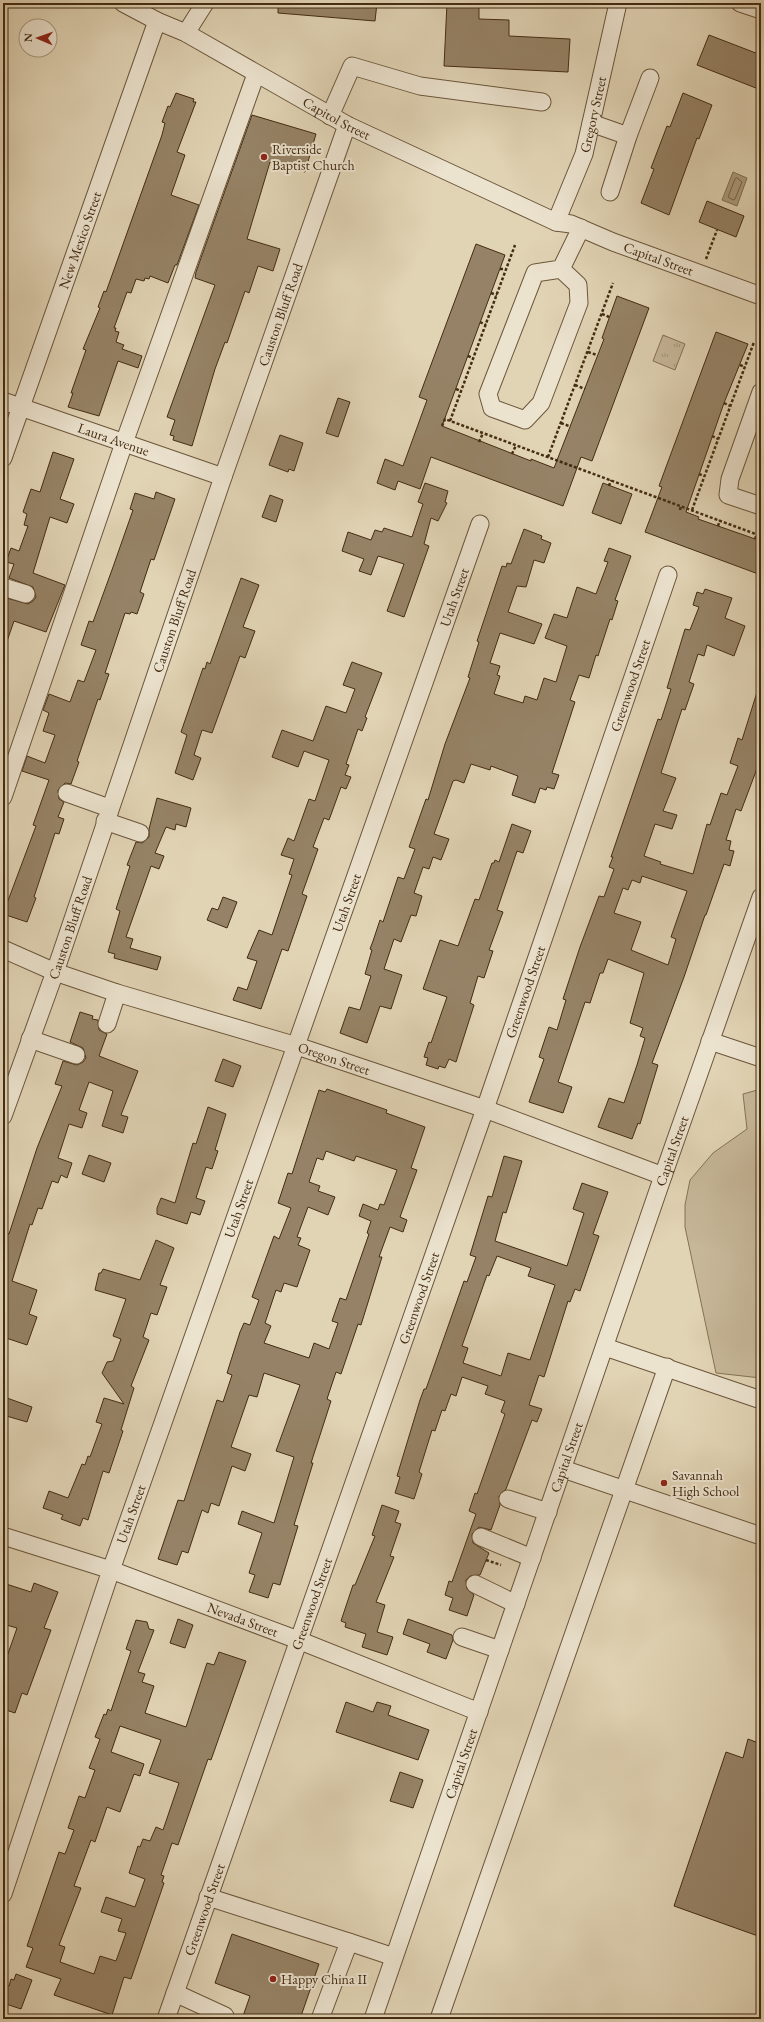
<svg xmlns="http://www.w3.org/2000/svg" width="764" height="2022" font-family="'EB Garamond',serif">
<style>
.park{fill:url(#park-tufts);stroke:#857256}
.garden{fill:#c6b799;stroke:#857256}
.water{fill:#ac9b7e;stroke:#826f53}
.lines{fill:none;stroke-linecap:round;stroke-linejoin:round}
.shore{stroke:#786448;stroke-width:1}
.building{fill:#968367;stroke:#442c12;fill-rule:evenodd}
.minor-casing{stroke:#6b563b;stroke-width:19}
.path{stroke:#442c12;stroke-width:2.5;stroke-dasharray:3 2;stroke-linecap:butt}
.minor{stroke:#ece3cf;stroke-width:17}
.poi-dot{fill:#8f2418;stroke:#ece3cf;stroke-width:1.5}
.labels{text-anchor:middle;stroke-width:4;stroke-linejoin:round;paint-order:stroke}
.street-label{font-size:14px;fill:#442c12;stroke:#ece3cf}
.poi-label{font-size:14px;fill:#442c12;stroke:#ece3cf;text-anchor:start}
</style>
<defs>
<pattern id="park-tufts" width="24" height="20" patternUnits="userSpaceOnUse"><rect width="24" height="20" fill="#c6b799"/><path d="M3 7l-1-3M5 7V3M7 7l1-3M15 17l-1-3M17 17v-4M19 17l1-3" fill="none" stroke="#a2957b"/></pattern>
</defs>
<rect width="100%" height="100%" fill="#e1d4b5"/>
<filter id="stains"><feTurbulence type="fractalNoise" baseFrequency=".005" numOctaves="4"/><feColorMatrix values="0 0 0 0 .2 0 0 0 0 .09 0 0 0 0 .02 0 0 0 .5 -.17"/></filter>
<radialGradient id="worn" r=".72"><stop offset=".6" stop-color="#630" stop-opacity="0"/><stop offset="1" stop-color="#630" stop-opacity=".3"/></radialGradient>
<polygon class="park" points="663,335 685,344 675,370 653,361"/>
<polygon class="garden" points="761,1089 761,1378 716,1373 685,1227 685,1205 690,1180 713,1153 747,1129 743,1094"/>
<polygon class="water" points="733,172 747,178 737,206 722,200"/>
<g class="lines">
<polygon class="shore" points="737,178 742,182 735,199 733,200 728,197 735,179"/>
</g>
<g class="building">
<polygon points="278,3 377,3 375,21 278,13"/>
<polygon points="447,3 479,3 479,19 509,20 509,36 570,39 568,72 444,66"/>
<polygon points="709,35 761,55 761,90 697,65"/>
<polygon points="176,93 194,99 193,102 196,102 177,152 185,155 171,195 199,205 177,265 175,265 168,283 150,276 149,279 145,278 144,281 136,279 131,293 127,292 114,328 116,328 115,331 119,332 116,342 124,345 122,349 142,356 138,368 118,361 99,416 68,407 73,393 71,393 86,350 83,349 100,308 98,307 104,291 106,292 162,135 165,123 162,122 168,106 170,107"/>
<polygon points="683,93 712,105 699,139 697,138 669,215 641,203 654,169 651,168 667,126 670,127"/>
<polygon points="252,115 316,134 305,172 270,162 247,239 280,249 273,271 258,266 249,293 245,291 227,343 225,342 215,369 192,446 173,440 174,436 170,435 175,420 167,417 215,285 195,278 196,272"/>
<polygon points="707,201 744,216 736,237 699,222"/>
<polygon points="476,244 505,255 442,426 531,461 531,459 554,468 604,339 602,338 617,296 649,308 592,461 581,457 563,506 431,457 420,489 398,481 395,490 377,483 385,459 403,466 427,400 419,397"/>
<polygon points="716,332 748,344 724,403 686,512 699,517 698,519 761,541 761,575 645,532 662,487 659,486"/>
<polygon points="338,398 350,402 338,437 326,433"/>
<polygon points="280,435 303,443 294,471 289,469 288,472 269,465"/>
<polygon points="53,452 74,459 60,499 74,504 67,523 50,517 33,573 65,585 46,632 14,621 5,647 3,646 3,597 28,604 33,601 36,597 33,587 9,578 14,564 6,562 11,548 19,551 28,526 24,525 27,514 23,512 31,489 40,492"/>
<polygon points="425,483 448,491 445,502 447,503 438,521 431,518 424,544 429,546 404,617 387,611 404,564 378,556 371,575 359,571 364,559 342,551 348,532 371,540 375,530 382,532 384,528 412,537 423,504 418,502"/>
<polygon points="603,483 632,494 621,524 592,513"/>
<polygon points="156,492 175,499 154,560 151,559 140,592 144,594 137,614 131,612 130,614 125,613 105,673 109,674 100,700 98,699 77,761 79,762 71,784 65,783 58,790 59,799 64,802 58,817 64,819 59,834 55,833 34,897 36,898 27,922 3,914 36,826 33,825 49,780 22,771 27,756 45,763 55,735 43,731 49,713 43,710 49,694 70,702 78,680 84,682 96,650 81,645 89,621 93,622 113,567 133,510 130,509 135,493 154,499"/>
<polygon points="270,495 283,500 276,522 262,517"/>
<polygon points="524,529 542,536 541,539 551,543 544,563 534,560 526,587 517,586 508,612 542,624 534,644 500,633 490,663 500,666 497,675 500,676 494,694 523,703 525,696 537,700 544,678 556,682 567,646 545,638 554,614 567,618 577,587 596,594 608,562 604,561 609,548 631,556 615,600 618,601 612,620 610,619 598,656 596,655 589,678 579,675 570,700 575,702 552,773 559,775 554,789 547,787 546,790 540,788 535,803 512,795 518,776 491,766 490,770 471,764 464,783 456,780 453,781 434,834 449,839 441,860 433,857 429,869 423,867 414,893 422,896 416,916 411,915 401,942 394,939 384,969 402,975 391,1009 380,1006 367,1043 340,1033 349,1007 360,1010 371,976 365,974 372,950 370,949 373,941 380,920 383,922 398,877 404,879 415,849 409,847 426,799 428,800 445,744 470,678 468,677 479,642 477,641 502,566 506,567 507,563 511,564"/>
<polygon points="241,578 259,585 243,627 255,631 245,658 240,656 212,733 202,730 194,755 201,758 193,780 175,773 187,735 181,732 203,668 205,669 207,662 210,664"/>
<path d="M705 589 732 598 725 618 745 626 734 656 707 645 704 656 698 654 689 682 694 684 685 710 682 709 661 773 676 778 663 811 677 815 672 829 655 824 644 856 661 862 660 864 693 874 707 824 710 825 721 793 727 795 738 766 730 763 738 738 742 740 758 689 761 690V758L741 811 736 809 726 840 731 841 729 850 734 851 730 866 724 864 706 915H705L684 977 652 1063 658 1065 640 1124 638 1123 632 1139 598 1127 609 1098 624 1103 637 1065 645 1038 640 1036 643 1028 630 1023 644 973 608 959 603 973H600L590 1003 585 1002 558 1082 572 1087 563 1113 529 1102 544 1059 539 1057 549 1027 557 1030 566 1000 563 999 580 947 599 896 604 897 614 869 609 867 613 857H611L658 719 661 720 671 689 667 688 685 629 690 630 699 607 693 605 697 592 703 594ZM642 876 687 891 671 937 676 939 668 965 631 950 641 922 614 913 623 888 628 890 632 880 640 883Z"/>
<polygon points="352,662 382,673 365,717 367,718 362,731 358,729 346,764 349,765 345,775 351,777 346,789 341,787 329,820 324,818 313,847 318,849 302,894 307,896 288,951 282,949 261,1009 233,1000 238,987 247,990 257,961 247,958 259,930 272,935 292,875 289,874 294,859 281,855 288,838 294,841 309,799 315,801 329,760 304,751 298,767 272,757 282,730 313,741 326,706 346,713 355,689 343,685"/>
<polygon points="157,798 191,808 186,827 176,824 175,830 166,827 155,853 164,856 159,869 151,866 126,937 133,939 130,948 161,957 157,970 114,958 115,954 108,952 120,911 116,909 130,866 127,865 136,842 142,843 149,837 149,829"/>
<polygon points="512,824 531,831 523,853 517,851 497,910 503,912 489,950 493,951 484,978 478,976 470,1003 474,1005 456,1062 449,1059 445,1068 439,1066 438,1069 426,1065 428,1058 424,1057 429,1042 431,1043 447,997 423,989 440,940 458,946 475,899 479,900 492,863 494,863 495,860 499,862"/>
<polygon points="223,897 237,902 227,928 207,920 212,908 218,910"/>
<polygon points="80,1012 93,1016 92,1019 98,1020 99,1030 107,1034 99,1056 138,1071 121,1115 128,1117 123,1133 102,1126 113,1091 89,1082 79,1110 87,1113 82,1128 69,1124 58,1158 72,1163 67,1178 61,1175 58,1183 52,1181 42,1209 38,1208 32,1225 30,1224 12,1281 37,1290 29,1314 37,1317 27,1345 3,1337 3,1246 7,1233 9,1234 37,1148 62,1086 55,1084 63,1061 77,1065 83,1062 86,1058 83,1048 70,1042"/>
<polygon points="223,1059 241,1066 233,1087 215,1081"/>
<path d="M327 1089 387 1110 386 1113 425 1127 411 1168 417 1170 400 1217 407 1220 403 1232 390 1227 379 1257H382L361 1325 358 1324 341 1374 336 1372 327 1399 331 1401 311 1463H313L294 1525 298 1526 280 1585 273 1583 268 1598 249 1592 255 1575 249 1573 262 1533 238 1524 242 1511 274 1523 294 1457 276 1451 300 1385 264 1373 257 1397 249 1395 231 1447 251 1454 245 1471 232 1466 219 1506 211 1503 208 1513 202 1510 188 1553 182 1551 177 1565 158 1559 178 1500 184 1501 217 1400 223 1402 232 1375 227 1373 240 1332 244 1323 250 1325 259 1300 252 1297 270 1247 274 1236 279 1239 291 1208 278 1203 288 1173 292 1174 319 1090 325 1092ZM326 1151 354 1161 356 1156 397 1170 384 1205 380 1204 378 1210 363 1204 359 1216 371 1221 367 1233 369 1234 346 1300 340 1298 332 1321 338 1323 329 1349 314 1343 309 1358 264 1343 271 1326 265 1323 276 1290 281 1292 284 1283 297 1287 310 1250 298 1245 301 1238 297 1237 308 1207 328 1215 335 1197 318 1191 320 1186 309 1182 317 1158 323 1160Z"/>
<polygon points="208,1107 226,1114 215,1150 218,1151 212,1169 206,1167 196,1198 205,1201 200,1215 191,1212 187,1224 157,1214 157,1208 161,1198 175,1203 193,1143 196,1144"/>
<polygon points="89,1155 111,1163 104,1182 82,1174"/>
<path d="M504 1156 522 1161 506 1213 503 1212 495 1241 567 1266 584 1213 573 1209 582 1183 608 1192 593 1234 599 1236 580 1291 575 1289 570 1302 568 1301 544 1377 539 1375 529 1405 542 1409 537 1422 532 1420 506 1489 499 1496 500 1505 491 1530 479 1527 472 1534 473 1543 489 1553 480 1575 470 1576 466 1580 467 1589 474 1595 467 1616 449 1610 453 1598 445 1595 449 1581 452 1582 476 1514 469 1511 475 1493 477 1494 505 1414 501 1412 505 1401 485 1394 488 1386 462 1377 456 1396 451 1394 445 1411 442 1410 435 1431 432 1430 419 1472 422 1474 414 1499 395 1493 400 1477 397 1476 420 1400 424 1389H426L464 1281 467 1282 476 1257 470 1255 488 1196 492 1197ZM497 1256 531 1268 528 1276 555 1285 530 1360 508 1353 501 1376 463 1363 468 1348 462 1346 487 1275 489 1276Z"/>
<polygon points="156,1240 174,1248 160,1285 167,1287 157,1315 151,1313 143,1337 149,1340 131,1386 134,1388 121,1430 123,1431 109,1473 103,1471 88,1520 83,1518 80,1526 61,1519 63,1515 43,1508 49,1491 68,1498 82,1464 85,1465 88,1456 90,1457 102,1424 96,1422 104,1398 124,1404 102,1373 107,1362 113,1361 121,1339 113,1336 126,1299 95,1290 99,1273 101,1273 103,1269 140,1280"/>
<polygon points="7,1398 32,1407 27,1422 3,1415"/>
<polygon points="382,1505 399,1511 395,1522 401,1524 390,1556 394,1557 376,1602 385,1605 377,1632 393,1637 387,1655 362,1647 366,1634 345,1627 346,1623 341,1621 353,1585 355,1585 375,1536 372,1535"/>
<polygon points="3,1583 31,1592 34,1583 58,1592 44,1628 51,1630 27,1695 22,1693 15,1713 3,1709 3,1668 17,1628 3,1624"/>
<polygon points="178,1619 193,1625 185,1648 170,1643"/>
<polygon points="408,1619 452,1635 453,1640 446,1659 427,1652 430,1644 403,1634"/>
<path d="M136 1620 147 1622 149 1629 154 1630 138 1672 145 1674 142 1682 154 1686 145 1713 186 1727 207 1663 214 1665 219 1652 246 1661 211 1760 208 1759 178 1845 172 1843 161 1875 164 1876 162 1882 164 1883 131 1979 124 1977 112 2015 54 1995 61 1979 26 1967 33 1948 27 1946 59 1852 65 1854 74 1830 68 1828 79 1796 85 1798 95 1770 89 1768 100 1739 95 1737 104 1714 106 1715 108 1709 111 1711 131 1651 126 1649ZM120 1726 161 1740 149 1773 179 1783 163 1830 156 1827 150 1841 143 1839 140 1847 138 1846 129 1873 145 1879 135 1907 106 1897 101 1912 122 1919 118 1931 126 1933 116 1961 100 1956 94 1974 60 1962 65 1947 59 1945 81 1888 74 1886 91 1840 95 1842 107 1807 120 1812 134 1774 140 1776 144 1764 111 1752Z"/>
<polygon points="346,1702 373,1712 377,1702 391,1706 388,1715 429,1730 418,1760 336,1732"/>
<polygon points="748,1739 761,1744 761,1927 758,1936 674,1906 726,1752 743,1758"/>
<polygon points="400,1772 423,1780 413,1808 390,1801"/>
<polygon points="232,1934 319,1964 300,2019 242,2019 250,1996 215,1983"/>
<polygon points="16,1974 32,1980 21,2009 3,2003 3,1984 9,1986 11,1979 14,1980"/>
</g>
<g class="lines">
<g class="minor-casing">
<g id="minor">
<path id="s1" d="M123 3 157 21 186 33 347 125 556 222 571 224 613 242 761 296"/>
<polyline points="740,3 761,10"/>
<polyline points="186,33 205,3"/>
<polyline points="330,116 352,66 420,86 542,102"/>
<polyline points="591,123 628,136 650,78"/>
<polyline points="610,192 628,136"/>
<path id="s2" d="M556 222 584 154 618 3"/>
<polyline points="561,269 578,285 579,303 541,403 525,420 492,408 488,394 535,273 561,269 581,228"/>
<polyline points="761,392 730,479 728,495 761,506"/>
<path id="s3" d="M3 401 223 477"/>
<path id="s4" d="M3 458 157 21"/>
<polyline points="3,587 26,594"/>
<polyline points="67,793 109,808"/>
<polyline points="3,797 124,443 256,74"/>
<polyline points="105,821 140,833"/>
<path id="s5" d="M3 949 55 972 117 993 297 1046 485 1109 663 1176"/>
<polyline points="107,1024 117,993"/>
<polyline points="30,1039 76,1055"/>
<polyline points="710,1041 761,1058"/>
<path id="s6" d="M3 1116 55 972 223 477 347 125"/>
<polyline points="605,1347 761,1400"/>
<polyline points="563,1469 761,1536"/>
<polyline points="508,1499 548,1512"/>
<path id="s7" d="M3 1536 111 1570 298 1640 479 1712"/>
<polyline points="481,1537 532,1558"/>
<polyline points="475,1584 516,1604"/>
<polyline points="462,1637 500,1650"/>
<path id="s8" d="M3 1894 111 1570 480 524"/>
<polyline points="208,1897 349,1942 320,2019"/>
<polyline points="349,1942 394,1957"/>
<polyline points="175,1993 225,2016"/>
<path id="s9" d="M166 2019 485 1109 668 575"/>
<path id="s10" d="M373 2019 663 1176 761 897"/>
<polyline points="439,2019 667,1367"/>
</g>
</g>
<g class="path">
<polyline points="706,259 717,230"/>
<polyline points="500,269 506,269"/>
<polyline points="491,293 497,295"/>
<polyline points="602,314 609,317"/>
<polyline points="480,322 486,325"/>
<polyline points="588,352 597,355"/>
<polyline points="468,356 473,358"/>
<polyline points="740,365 745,367"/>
<polyline points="575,385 585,389"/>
<polyline points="456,389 461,391"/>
<polyline points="724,403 730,406"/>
<polyline points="450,421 515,245"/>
<polyline points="561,423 569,426"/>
<polyline points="442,426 445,419 761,536"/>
<polyline points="712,436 718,439"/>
<polyline points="479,442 483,433"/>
<polyline points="512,454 516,445"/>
<polyline points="548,457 613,283"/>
<polyline points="699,474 704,476"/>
<polyline points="609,486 611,480"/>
<polyline points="680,510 681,506"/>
<polyline points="692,510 754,342"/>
<polyline points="718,526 720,520"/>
<polyline points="755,539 757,534"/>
<polyline points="486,1560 501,1565"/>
</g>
<use href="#minor" class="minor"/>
</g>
<g class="poi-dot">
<circle cx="264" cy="157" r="4"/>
<circle cx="664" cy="1483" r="4"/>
<circle cx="273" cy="1979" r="4"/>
</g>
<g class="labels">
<g class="street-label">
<text dy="5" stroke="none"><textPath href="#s2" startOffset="114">Gregory Street</textPath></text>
<text dy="5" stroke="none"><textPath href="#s1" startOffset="243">Capitol Street</textPath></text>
<text dy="5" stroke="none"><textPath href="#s4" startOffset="231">New Mexico Street</textPath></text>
<text dy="5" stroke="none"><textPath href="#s1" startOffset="595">Capital Street</textPath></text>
<text dy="5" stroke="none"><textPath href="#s6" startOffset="848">Causton Bluff Road</textPath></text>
<text dy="5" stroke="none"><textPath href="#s3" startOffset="117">Laura Avenue</textPath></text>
<text dy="5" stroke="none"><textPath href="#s8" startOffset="1373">Utah Street</textPath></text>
<text dy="5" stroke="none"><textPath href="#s6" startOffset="524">Causton Bluff Road</textPath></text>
<text dy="5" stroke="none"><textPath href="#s9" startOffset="1412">Greenwood Street</textPath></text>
<text dy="5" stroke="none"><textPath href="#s8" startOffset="1049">Utah Street</textPath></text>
<text dy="5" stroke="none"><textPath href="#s6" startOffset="200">Causton Bluff Road</textPath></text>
<text dy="5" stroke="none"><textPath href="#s9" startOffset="1088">Greenwood Street</textPath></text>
<text dy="5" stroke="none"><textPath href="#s5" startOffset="349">Oregon Street</textPath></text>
<text dy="5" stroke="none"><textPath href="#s10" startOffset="918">Capital Street</textPath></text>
<text dy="5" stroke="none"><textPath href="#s8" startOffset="725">Utah Street</textPath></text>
<text dy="5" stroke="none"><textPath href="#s9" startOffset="764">Greenwood Street</textPath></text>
<text dy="5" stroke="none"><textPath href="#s10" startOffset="594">Capital Street</textPath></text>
<text dy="5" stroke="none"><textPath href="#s8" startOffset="401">Utah Street</textPath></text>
<text dy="5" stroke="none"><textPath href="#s9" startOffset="440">Greenwood Street</textPath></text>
<text dy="5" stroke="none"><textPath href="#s7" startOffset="254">Nevada Street</textPath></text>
<text dy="5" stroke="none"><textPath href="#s10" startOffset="270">Capital Street</textPath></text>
<text dy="5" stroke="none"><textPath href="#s9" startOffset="116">Greenwood Street</textPath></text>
</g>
<g class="poi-label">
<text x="272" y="154">Riverside<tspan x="272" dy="16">Baptist Church</tspan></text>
<text x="672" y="1480">Savannah<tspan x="672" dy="16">High School</tspan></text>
<text x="281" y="1984">Happy China II</text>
</g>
</g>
<rect width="764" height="2022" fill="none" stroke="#e1d4b5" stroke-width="16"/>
<rect x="4" y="4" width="756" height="2014" fill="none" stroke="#442c12" stroke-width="2"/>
<rect x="8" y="8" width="748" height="2006" fill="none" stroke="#442c12"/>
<g transform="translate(38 38) rotate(272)"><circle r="19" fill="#ece3cf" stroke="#a99a83"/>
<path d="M0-3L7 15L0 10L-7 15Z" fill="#8f2418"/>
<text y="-6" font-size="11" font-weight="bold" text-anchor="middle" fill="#442c12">N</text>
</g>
<rect width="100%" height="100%" filter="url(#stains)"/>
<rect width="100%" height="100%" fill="url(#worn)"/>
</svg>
